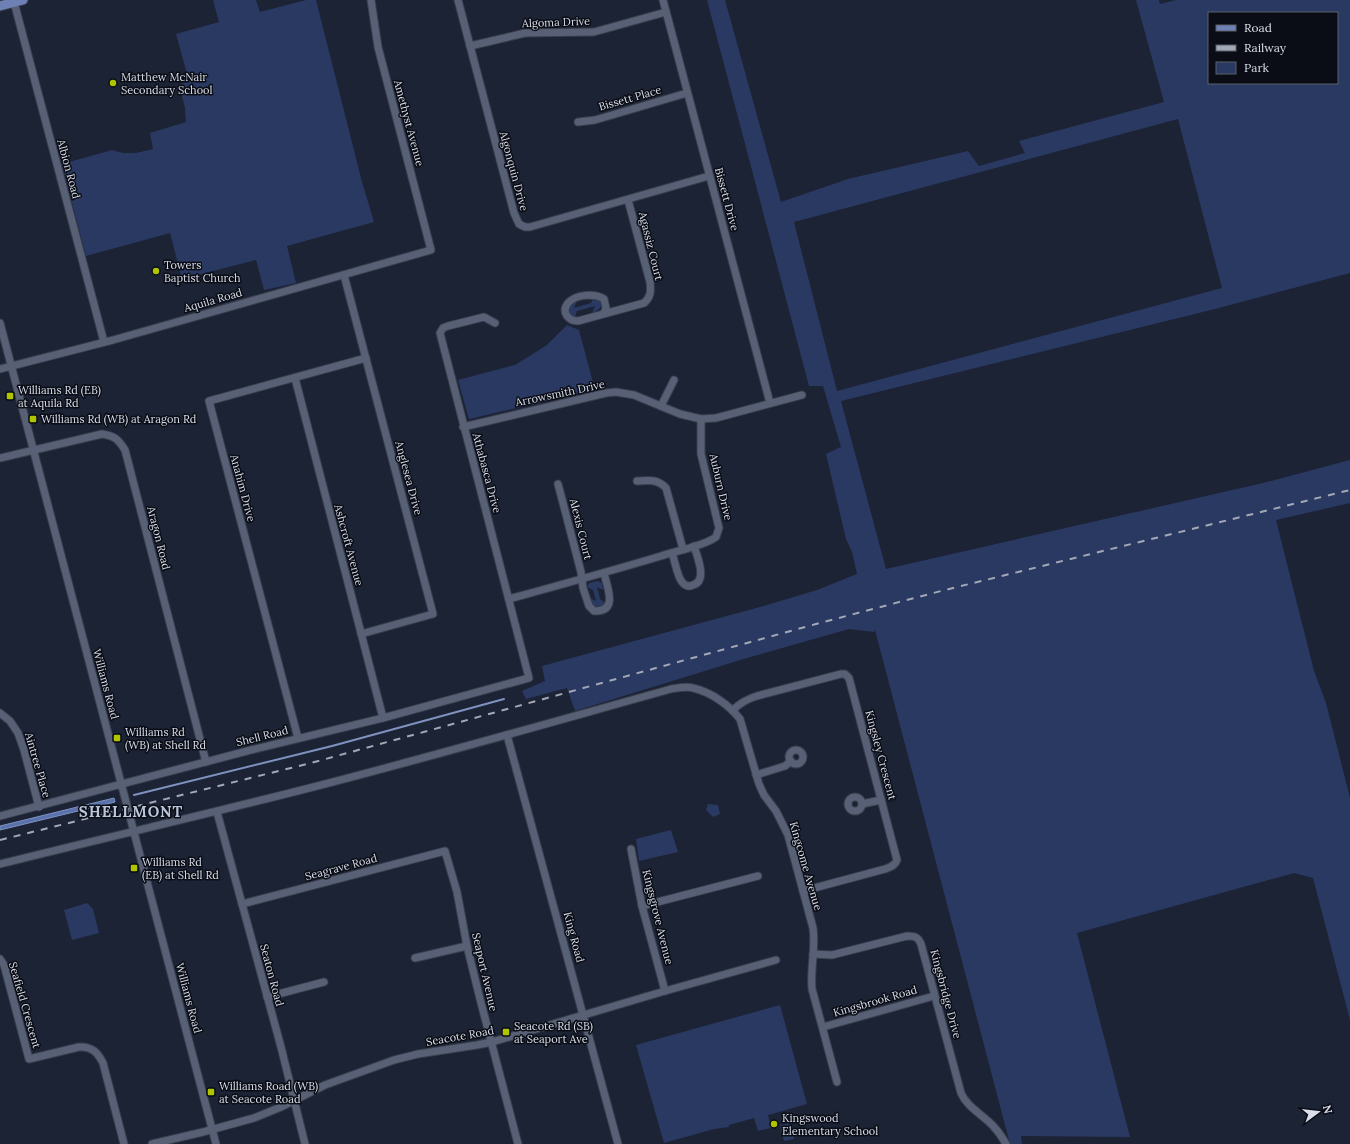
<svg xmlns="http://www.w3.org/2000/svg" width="1350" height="1144" font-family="Lora,serif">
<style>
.green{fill:#2a3962;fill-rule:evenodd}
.water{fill:#5971ac;stroke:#7f92bf}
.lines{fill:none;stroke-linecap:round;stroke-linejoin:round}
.stream{stroke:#7f92bf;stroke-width:2}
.minor-casing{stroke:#393e4d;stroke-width:9}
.major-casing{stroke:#393e4d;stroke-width:11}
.minor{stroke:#576074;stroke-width:7}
.major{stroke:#6d81b5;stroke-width:9}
.rail{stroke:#a3a8b6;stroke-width:2;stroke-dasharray:7 7;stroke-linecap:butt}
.poi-dot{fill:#b0c500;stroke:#0a0d15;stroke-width:1.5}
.labels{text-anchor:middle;stroke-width:3;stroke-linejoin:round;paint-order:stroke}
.street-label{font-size:11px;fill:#d9deea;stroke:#0a0d15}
.poi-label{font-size:11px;fill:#d9deea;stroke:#0a0d15;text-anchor:start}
.district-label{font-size:15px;font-weight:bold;letter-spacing:1px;fill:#bac4db;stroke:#0a0d15}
</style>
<rect width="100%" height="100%" fill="#1c2335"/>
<g class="green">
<polygon points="213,0 256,0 260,12 306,0 316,0 362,182 374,222 287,246 296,283 264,290 256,260 182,279 170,233 86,256 62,164 112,150 123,153 136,153 153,149 150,133 186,122 185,108 179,85 189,81 176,34 219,22"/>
<path d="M707 0H725L781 202 848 179 968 151 979 166 1025 153 1019 141 1164 102 1136 0H1159L1160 4 1176 0H1350V273L1215 309 841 401 886 569 1263 483 1350 460V503L1276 520 1314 671 1326 703 1350 798V1020L1313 878 1294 873 1077 933 1130 1137 1021 1136 1022 1144H1010L875 630 874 632 849 629 747 658 575 711 567 688 526 699 522 691 545 681 542 666 760 607 817 590 857 574 852 552 846 539 826 454 841 447 823 386H809ZM1209 13H1337V83H1209ZM1178 119 1222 288 837 391 794 222Z"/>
<path d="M594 297 600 300C603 307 599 311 592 313L595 306 577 311 575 317 570 315 568 311 570 304 577 301 574 308 591 303Z"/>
<polygon points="567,325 579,330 595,390 469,419 458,380 515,365 547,345"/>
<path d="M598 581 602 583 603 590 597 587 600 599 605 603 601 607C594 607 592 605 590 598L596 601 593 590 587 587 589 583Z"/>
<polygon points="708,804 718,805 720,814 713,817 706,810"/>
<polygon points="671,830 678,852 639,861 636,839"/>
<polygon points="87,903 93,909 99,933 72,940 64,910"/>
<polygon points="780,1005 807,1104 768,1115 771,1128 758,1131 754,1118 729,1125 729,1127 714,1129 664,1143 636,1045"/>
<polygon points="790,1123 794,1139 784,1141 780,1125"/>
</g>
<polygon class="water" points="114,798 115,802 0,830 0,826"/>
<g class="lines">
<polyline class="stream" points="134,795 332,746 504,699"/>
<g class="minor-casing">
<g id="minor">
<polyline points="458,0 514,213 519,224 525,227 530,227 709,176"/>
<polyline points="663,0 770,403"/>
<polyline points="14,2 104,342"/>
<polyline points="470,46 525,33 594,32 666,12"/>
<polyline points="578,122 595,120 687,93"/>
<polyline points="344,275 433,614 361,634"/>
<path d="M604 313 606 308 604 299C595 293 576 294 568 303 561 312 568 321 578 321L644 303C651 297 651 291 650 282L628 200"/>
<polyline points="0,323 216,1144"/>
<polyline points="0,369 113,340 431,250 378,47 371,0"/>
<polyline points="295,378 383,718"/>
<polyline points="661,406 674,380"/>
<polyline points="463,427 606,393 616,392 634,395 680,414 701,419 716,418 802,395"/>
<path d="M0 458 102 434C115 436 118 439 125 450L206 762"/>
<path d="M637 481C648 480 658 479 666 488L683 549"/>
<path d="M558 484 581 572 583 588 589 606 594 611C619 612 607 587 604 573"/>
<path d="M672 553C675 561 677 576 682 582 685 586 689 587 693 585 708 581 697 556 694 546"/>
<path d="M509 599C560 585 611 571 661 556 676 551 704 546 716 537L719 528 701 454V419"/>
<path d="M733 710C740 703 747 699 757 696L841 674H845L849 678 897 860C895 866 890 867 885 869L803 891"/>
<polyline points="0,713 10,721 18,733 24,750 39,807"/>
<polyline points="507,735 618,1144"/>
<polyline points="298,738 209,401 366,358"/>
<circle cx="796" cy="757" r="7"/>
<polyline points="756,775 785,766 791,761"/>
<circle cx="855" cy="804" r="7"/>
<polyline points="862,804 881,800"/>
<polyline points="217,812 281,1047 305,1144"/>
<polyline points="0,816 251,750 383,718 529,678 440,333 443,328 448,326 484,317 495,323"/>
<polyline points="631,849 642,906 665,991"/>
<path d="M0 864C108 837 217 812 325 784 441 754 556 721 671 689 678 688 686 686 693 688 711 692 729 705 740 719L759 784 764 795 776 811 788 835 813 928C816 948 810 968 812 989L837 1082"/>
<polyline points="242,904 445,851 457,892 467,946 480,999 518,1144"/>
<polyline points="642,906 758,876"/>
<path d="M813 954 832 955 907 936C915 936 918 937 921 944L961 1093C966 1105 978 1112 988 1121 995 1127 1001 1135 1006 1144"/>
<polyline points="415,958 467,946"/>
<path d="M0 959 4 965 29 1059 79 1047C92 1046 98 1053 103 1063L124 1144"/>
<polyline points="267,997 324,982"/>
<polyline points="823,1027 934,996"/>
<polyline points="152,1144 203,1132 254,1118 281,1107 325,1085 394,1060 418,1054 477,1045 492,1042 665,991 776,960"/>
</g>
</g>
<g class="major-casing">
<polyline id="major" points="0,6 23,0"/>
</g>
<use href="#minor" class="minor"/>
<use href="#major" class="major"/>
<polyline class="rail" points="0,840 311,763 816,624 941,591 1350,490"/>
</g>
<g class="poi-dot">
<circle cx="113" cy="83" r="4"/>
<circle cx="156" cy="271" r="4"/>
<rect x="6" y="392" width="8" height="8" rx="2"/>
<rect x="29" y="415" width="8" height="8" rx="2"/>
<rect x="113" y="734" width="8" height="8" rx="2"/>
<rect x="130" y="864" width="8" height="8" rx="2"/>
<rect x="502" y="1028" width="8" height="8" rx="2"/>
<rect x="207" y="1088" width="8" height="8" rx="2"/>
<circle cx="774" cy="1124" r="4"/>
</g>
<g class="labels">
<g class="street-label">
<text transform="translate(556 22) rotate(-2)" y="4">Algoma Drive</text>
<text transform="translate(630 98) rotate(-16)" y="4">Bissett Place</text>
<text transform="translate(409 123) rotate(75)" y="4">Amethyst Avenue</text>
<text transform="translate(69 169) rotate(75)" y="4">Albion Road</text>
<text transform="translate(514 171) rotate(75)" y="4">Algonquin Drive</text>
<text transform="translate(727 199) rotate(75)" y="4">Bissett Drive</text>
<text transform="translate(651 246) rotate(76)" y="4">Agassiz Court</text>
<text transform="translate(213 300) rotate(-16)" y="4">Aquila Road</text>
<text transform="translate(560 393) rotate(-12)" y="4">Arrowsmith Drive</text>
<text transform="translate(487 473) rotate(75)" y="4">Athabasca Drive</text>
<text transform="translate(409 478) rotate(75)" y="4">Anglesea Drive</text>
<text transform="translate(721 487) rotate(77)" y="4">Auburn Drive</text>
<text transform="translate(243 488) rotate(75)" y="4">Anahim Drive</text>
<text transform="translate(581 529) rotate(76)" y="4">Alexis Court</text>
<text transform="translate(159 538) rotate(76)" y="4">Aragon Road</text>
<text transform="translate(349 545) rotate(75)" y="4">Ashcroft Avenue</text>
<text transform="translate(106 684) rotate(75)" y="4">Williams Road</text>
<text transform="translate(262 736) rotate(-14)" y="4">Shell Road</text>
<text transform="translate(881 755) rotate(75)" y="4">Kingsley Crescent</text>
<text transform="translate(38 765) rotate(74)" y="4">Aintree Place</text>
<text transform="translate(806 866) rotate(74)" y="4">Kingcome Avenue</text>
<text transform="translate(341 867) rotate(-15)" y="4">Seagrave Road</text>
<text transform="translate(658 917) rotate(76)" y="4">Kingsgrove Avenue</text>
<text transform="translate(574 937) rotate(75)" y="4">King Road</text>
<text transform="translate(485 972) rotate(77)" y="4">Seaport Avenue</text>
<text transform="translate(272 975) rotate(75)" y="4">Seaton Road</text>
<text transform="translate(946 994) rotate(75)" y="4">Kingsbridge Drive</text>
<text transform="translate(189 998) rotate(75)" y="4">Williams Road</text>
<text transform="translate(875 1001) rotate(-16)" y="4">Kingsbrook Road</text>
<text transform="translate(25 1005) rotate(74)" y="4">Seafield Crescent</text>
<text transform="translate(460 1036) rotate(-10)" y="4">Seacote Road</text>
</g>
<g class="poi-label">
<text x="121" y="81">Matthew McNair<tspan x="121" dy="13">Secondary School</tspan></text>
<text x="164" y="269">Towers<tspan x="164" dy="13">Baptist Church</tspan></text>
<text x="18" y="394">Williams Rd (EB)<tspan x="18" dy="13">at Aquila Rd</tspan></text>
<text x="41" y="423">Williams Rd (WB) at Aragon Rd</text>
<text x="125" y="736">Williams Rd<tspan x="125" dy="13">(WB) at Shell Rd</tspan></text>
<text x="142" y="866">Williams Rd<tspan x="142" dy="13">(EB) at Shell Rd</tspan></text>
<text x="514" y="1030">Seacote Rd (SB)<tspan x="514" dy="13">at Seaport Ave</tspan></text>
<text x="219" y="1090">Williams Road (WB)<tspan x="219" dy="13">at Seacote Road</tspan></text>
<text x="782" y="1122">Kingswood<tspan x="782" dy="13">Elementary School</tspan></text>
</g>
<g class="district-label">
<text x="131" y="817">SHELLMONT</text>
</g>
</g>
<rect x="1208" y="12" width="130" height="72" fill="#0a0d15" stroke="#5d616a"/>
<rect x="1216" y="25" width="20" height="6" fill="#6d81b5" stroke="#5d616a"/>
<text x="1244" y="32" font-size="12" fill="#d9deea">Road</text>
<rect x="1216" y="45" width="20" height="6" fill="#a3a8b6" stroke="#5d616a"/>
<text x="1244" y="52" font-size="12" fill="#d9deea">Railway</text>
<rect x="1216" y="62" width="20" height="12" fill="#2a3962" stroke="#5d616a"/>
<text x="1244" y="72" font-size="12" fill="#d9deea">Park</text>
<g transform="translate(1318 1112) rotate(75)" stroke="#0a0d15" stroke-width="3" paint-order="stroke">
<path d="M0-3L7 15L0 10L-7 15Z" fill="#d9deea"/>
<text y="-6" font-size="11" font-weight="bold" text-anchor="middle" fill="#d9deea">N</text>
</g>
</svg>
